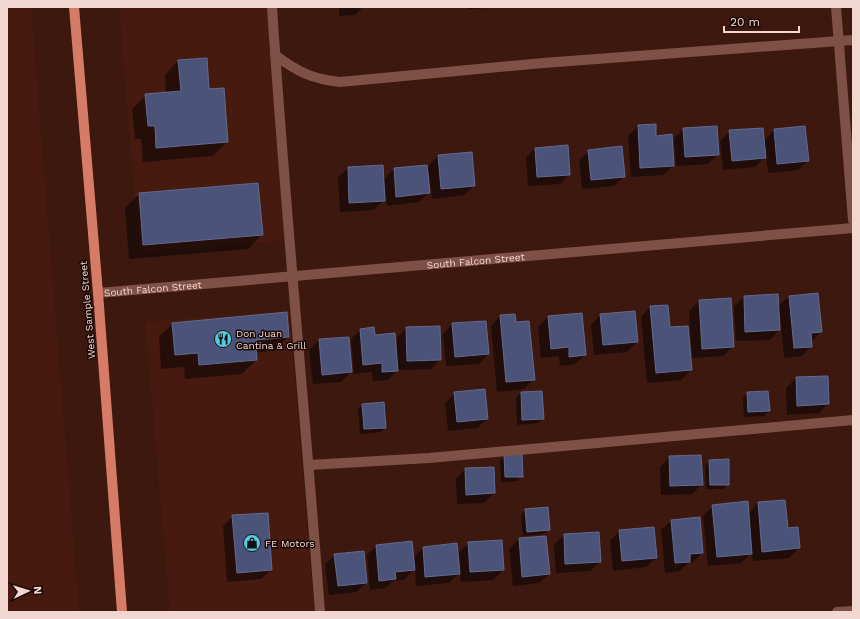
<svg xmlns="http://www.w3.org/2000/svg" width="860" height="619" font-family="'Work Sans',sans-serif">
<style>
.built{fill:#471a10}
.shadow{fill:#0007;fill-rule:evenodd}
.building{fill:#4b5378;stroke:#616a91}
.lines{fill:none;stroke-linecap:round;stroke-linejoin:round}
.minor{stroke:#7e5147;stroke-width:10}
.major{stroke:#d67b66;stroke-width:10}
.labels{text-anchor:middle;stroke-width:3;stroke-linejoin:round;paint-order:stroke}
.street-label{font-size:10px;fill:#f2d7d1;stroke:#190805}
.poi-label{font-size:10px;fill:#f2d7d1;stroke:#190805;text-anchor:start}
</style>
<rect width="100%" height="100%" fill="#3d180f"/>
<g class="built">
<polygon points="7,7 31,7 79,612 7,612"/>
<polygon points="119,7 267,7 286,240 139,253"/>
<polygon points="289,311 314,612 170,612 145,322"/>
</g>
<g class="shadow">
<polygon points="339,7 363,7 355,15 339,16"/>
<polygon points="468,7 491,7 490,8 468,9"/>
<polygon points="178,61 208,90 223,89 227,142 213,156 143,162 141,139 135,139 132,109 146,95 166,93 165,75"/>
<polygon points="638,126 655,137 673,166 663,175 631,177 628,136"/>
<polygon points="804,127 808,160 798,170 768,173 766,156 755,167 723,170 720,141 730,131 764,141 774,130"/>
<polygon points="684,129 718,155 708,164 676,166 674,138"/>
<polygon points="535,148 569,174 560,184 528,186 526,158"/>
<polygon points="589,151 624,176 614,186 582,189 579,160"/>
<polygon points="471,153 474,186 464,195 432,199 428,166 438,156"/>
<polygon points="426,166 429,193 419,202 387,206 384,179 394,169"/>
<polygon points="348,168 383,201 374,210 340,212 338,177"/>
<polygon points="257,184 261,235 248,249 129,259 125,208 139,194"/>
<polygon points="789,296 821,332 811,342 811,346 802,356 784,358 780,313 778,313 779,330 770,340 736,341 734,306 744,297 778,307"/>
<polygon points="730,299 733,347 723,356 692,358 689,311 699,301"/>
<polygon points="650,307 669,329 691,370 681,380 647,383 641,317"/>
<polygon points="581,314 585,355 575,364 560,366 559,356 541,358 538,327 548,317"/>
<polygon points="600,315 637,342 627,352 594,355 591,325"/>
<polygon points="500,316 515,323 534,379 524,389 497,392 491,326"/>
<path d="M172 324 288 337 274 351 255 352 256 360 242 374 185 379 184 367 161 369 159 337ZM275 337V339L251 341 250 340Z"/>
<polygon points="452,324 488,354 479,364 446,366 443,334"/>
<polygon points="406,328 440,359 431,369 398,370 388,380 373,381 372,372 354,374 351,339 360,330 395,348 397,347 397,338"/>
<polygon points="348,338 351,372 341,382 313,384 309,350 319,340"/>
<polygon points="827,377 828,404 819,413 787,415 786,388 796,378"/>
<polygon points="541,392 543,419 538,423 517,425 516,397 521,393"/>
<polygon points="455,393 487,419 477,428 448,431 445,403"/>
<polygon points="747,393 769,411 764,416 744,417 743,398"/>
<polygon points="363,405 385,427 381,432 360,434 358,409"/>
<polygon points="505,456 522,476 517,481 501,482 500,460"/>
<polygon points="669,457 702,484 692,494 661,495 660,467"/>
<polygon points="710,461 728,484 723,489 706,489 705,466"/>
<polygon points="465,469 494,493 484,503 457,504 456,479"/>
<polygon points="758,503 787,529 799,548 789,558 753,561 752,552 741,563 708,566 703,515 713,506 748,514"/>
<polygon points="525,510 548,530 544,534 523,536 521,515"/>
<polygon points="233,516 271,570 261,579 227,582 223,526"/>
<polygon points="671,521 702,553 693,562 688,563 680,571 665,573 661,530"/>
<polygon points="619,531 656,558 646,567 613,571 610,541"/>
<polygon points="564,535 600,561 590,571 556,573 554,545"/>
<polygon points="545,537 549,574 539,583 513,586 509,549 519,539"/>
<polygon points="469,543 503,570 493,580 461,582 460,572 449,583 416,586 415,569 404,580 393,581 385,588 370,590 367,555 376,546 412,559 423,548 458,568 460,568 459,552"/>
<polygon points="335,555 366,583 356,592 329,595 325,564"/>
</g>
<g class="building">
<polygon points="207,58 209,89 224,88 228,142 156,148 155,126 148,126 145,94 181,91 178,60"/>
<polygon points="656,124 656,136 672,134 674,166 640,168 638,125"/>
<polygon points="717,126 719,155 685,157 683,128"/>
<polygon points="805,126 809,161 777,164 774,129"/>
<polygon points="763,128 766,158 732,161 729,130"/>
<polygon points="568,145 570,175 537,177 535,148"/>
<polygon points="622,146 625,177 591,180 588,150"/>
<polygon points="472,152 475,186 441,189 438,155"/>
<polygon points="383,165 385,201 349,203 348,167"/>
<polygon points="427,165 430,193 396,197 394,168"/>
<polygon points="258,183 263,235 143,245 139,193"/>
<polygon points="818,293 822,332 811,333 812,347 794,348 789,296"/>
<polygon points="778,294 780,330 745,332 744,296"/>
<polygon points="731,298 734,347 702,349 699,300"/>
<polygon points="668,305 670,327 688,326 692,370 656,373 650,306"/>
<polygon points="635,311 638,342 603,345 600,314"/>
<polygon points="287,312 289,337 256,340 257,360 199,365 198,353 175,355 172,323"/>
<polygon points="582,313 586,355 569,357 569,347 551,349 548,316"/>
<polygon points="515,314 516,322 529,321 535,380 506,382 500,315"/>
<polygon points="486,321 489,354 455,357 452,323"/>
<polygon points="440,326 441,360 407,361 406,327"/>
<polygon points="374,327 375,335 395,333 398,371 382,372 382,363 363,365 360,329"/>
<polygon points="349,337 352,372 322,375 319,339"/>
<polygon points="828,376 829,404 797,406 796,377"/>
<polygon points="485,389 488,419 457,422 454,392"/>
<polygon points="542,391 544,419 522,420 521,392"/>
<polygon points="768,391 770,411 748,412 747,392"/>
<polygon points="384,402 386,428 364,429 362,404"/>
<polygon points="522,454 523,477 505,477 504,455"/>
<polygon points="701,455 703,485 670,486 669,456"/>
<polygon points="729,459 729,485 710,485 709,460"/>
<polygon points="494,467 495,493 466,495 465,468"/>
<polygon points="785,500 788,528 798,527 800,548 762,552 758,502"/>
<polygon points="748,501 752,554 717,557 712,505"/>
<polygon points="548,507 550,530 527,532 525,509"/>
<polygon points="268,513 272,570 237,573 232,515"/>
<polygon points="700,517 703,553 690,554 690,562 675,563 671,520"/>
<polygon points="654,527 657,558 622,561 619,530"/>
<polygon points="599,532 601,562 565,564 564,534"/>
<polygon points="546,536 550,574 522,577 519,538"/>
<polygon points="502,540 504,570 470,572 468,542"/>
<polygon points="412,541 415,570 395,572 396,579 379,581 376,545"/>
<polygon points="457,543 460,574 425,577 423,547"/>
<polygon points="364,551 367,583 338,586 334,554"/>
</g>
<g class="lines">
<g class="minor">
<path d="M272 7C285 209 305 410 320 612"/>
<polyline points="836,7 853,220"/>
<path d="M275 55C298 72 312 79 340 82L543 63 853 40"/>
<path id="s1" d="M98 293 853 228"/>
<polyline points="309,465 429,458 853,420"/>
<polyline points="837,612 853,611"/>
</g>
<polyline class="major" points="74,7 98,293 122,612"/>
</g>
<defs>
<g id="restaurant-disc" transform="scale(0.9)"><circle r="9.5" fill="#56c9e1" stroke="#190805"/><path d="M-5-6h1v4h1v-4h1v4h1v-4h1v5L-1.5 .5V6h-2V.5L-5-1ZM5-6V6H3V1.5H1.5Q1.5-4 5-6Z" fill="#111"/></g>
<g id="shop-disc" transform="scale(0.9)"><circle r="9.5" fill="#56c9e1" stroke="#190805"/><path d="M-5-2.5h2.3a2.7 3.5 0 0 1 5.4 0H5L5.5 6h-11ZM-1.5-2.5h3a1.5 2.3 0 0 0-3 0Z" fill="#111"/></g>
</defs>
<g fill-rule="evenodd">
<use href="#restaurant-disc" x="223" y="339"/>
<use href="#shop-disc" x="252" y="543"/>
</g>
<g class="labels">
<g class="street-label">
<text dy="4" stroke="none"><textPath href="#s1" startOffset="379">South Falcon Street</textPath></text>
<text dy="4" stroke="none"><textPath href="#s1" startOffset="55">South Falcon Street</textPath></text>
<text transform="translate(87 310) rotate(-95)" y="4">West Sample Street</text>
</g>
<g class="poi-label">
<text x="236" y="337">Don Juan<tspan x="236" dy="12">Cantina &amp; Grill</tspan></text>
<text x="265" y="547">FE Motors</text>
</g>
</g>
<rect width="860" height="619" fill="none" stroke="#f2d7d1" stroke-width="16"/>
<g transform="translate(28 591) rotate(86)" stroke="#190805" stroke-width="3" paint-order="stroke">
<path d="M0-3L7 15L0 10L-7 15Z" fill="#f2d7d1"/>
<text y="-6" font-size="11" font-weight="bold" text-anchor="middle" fill="#f2d7d1">N</text>
</g>
<path d="M724 26v6h75v-6" fill="none" stroke="#f2d7d1" stroke-width="2"/>
<text x="730" y="26" font-size="12" fill="#f2d7d1" stroke="#190805" stroke-width="3" paint-order="stroke">20 m</text>
</svg>
